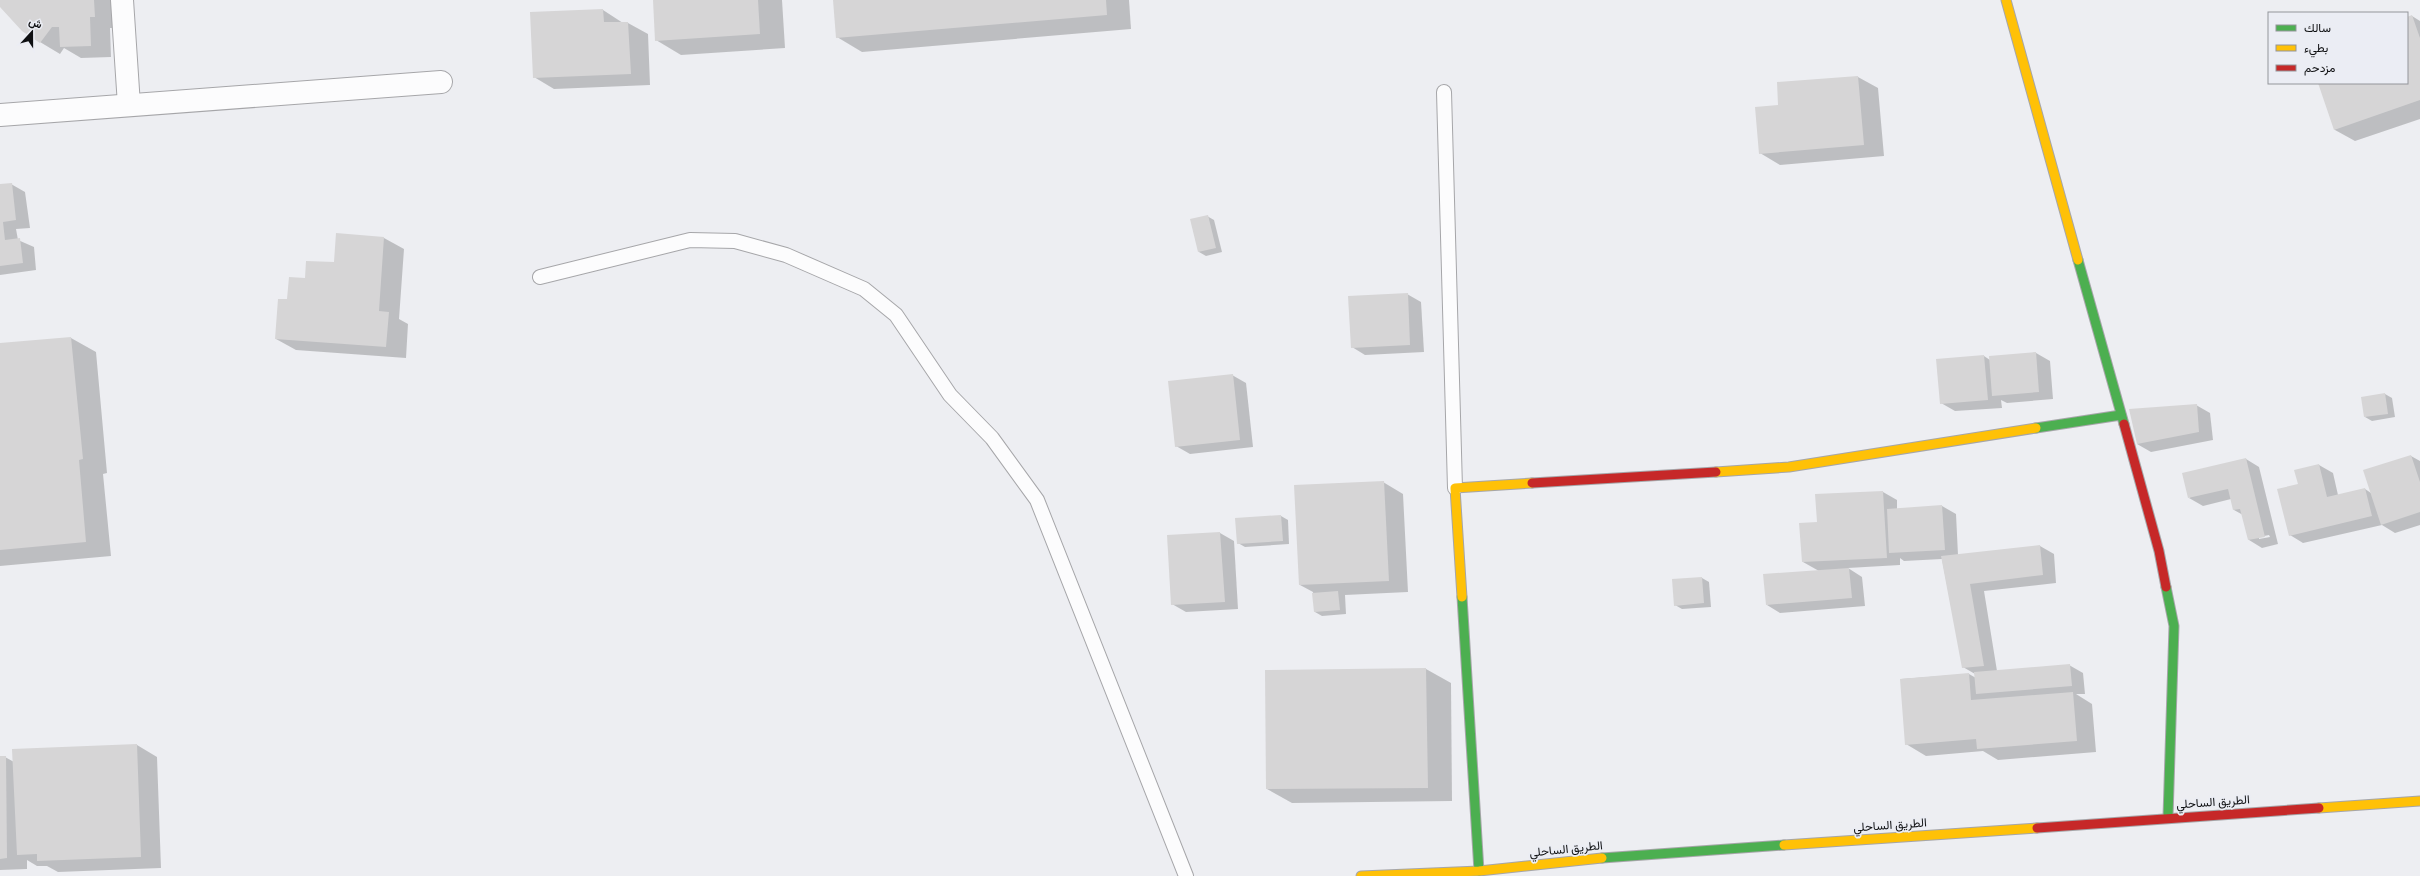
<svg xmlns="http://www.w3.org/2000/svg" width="2420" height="876" font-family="'Titillium Web',Vazirmatn,sans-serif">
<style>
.shadow{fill:#0003;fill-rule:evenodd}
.building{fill:#d6d5d6}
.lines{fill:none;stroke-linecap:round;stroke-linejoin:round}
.lane-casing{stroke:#a6a6a9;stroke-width:16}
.street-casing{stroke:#a6a6a9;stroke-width:24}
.fast-casing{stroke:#a6a6a9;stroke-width:11}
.slow-casing{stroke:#a6a6a9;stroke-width:11}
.jam-casing{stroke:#a6a6a9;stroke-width:11}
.lane{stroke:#fcfcfd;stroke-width:14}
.street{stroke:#fcfcfd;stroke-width:22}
.fast{stroke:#4caf50;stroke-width:9}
.slow{stroke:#ffc107;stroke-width:9}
.jam{stroke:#c62828;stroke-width:9}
.labels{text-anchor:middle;stroke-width:3.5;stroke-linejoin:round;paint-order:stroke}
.street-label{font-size:12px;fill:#0f1012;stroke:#ebedf4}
</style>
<rect width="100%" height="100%" fill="#edeef2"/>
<g class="shadow">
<polygon points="0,0 114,0 114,28 110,28 111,57 81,58 64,48 60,54 40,42 0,6"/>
<polygon points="654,0 782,0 785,48 681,55 656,40"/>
<polygon points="834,0 1129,0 1131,29 862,52 837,37"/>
<polygon points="603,10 623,23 628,23 648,34 650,85 554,89 534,77"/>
<polygon points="2412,16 2420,21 2420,119 2355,141 2335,130 2319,83 2407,83 2407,18"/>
<polygon points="1858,77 1878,88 1884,156 1780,165 1760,153 1779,106 1778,83"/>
<polygon points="11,184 25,192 30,228 16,229 18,240 34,247 36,270 0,275 0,185"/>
<polygon points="1207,216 1214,220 1222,252 1206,256 1199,252"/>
<polygon points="337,234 384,238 404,249 399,319 408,324 406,358 296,350 276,339 288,300 306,279 335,263"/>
<polygon points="1407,294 1421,302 1424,352 1365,355 1352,347"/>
<polygon points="71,338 96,352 107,473 103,474 111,556 0,566 0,344"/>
<polygon points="2036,353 2050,361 2053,399 2007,403 2001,400 2002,408 1955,411 1941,403 1937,360 1984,356 1990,360"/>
<polygon points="1232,375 1246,383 1253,447 1190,454 1176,446"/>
<polygon points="2385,394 2392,398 2395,417 2372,421 2365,417"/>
<polygon points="2196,405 2210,413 2213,440 2151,452 2137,444"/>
<polygon points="2411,456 2420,461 2420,525 2395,533 2382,525 2303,543 2290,535 2299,485 2319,465 2333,473 2338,495 2365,489 2371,493"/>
<path d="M2246 459 2259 467 2278 544 2262 548 2249 540 2243 515 2234 510 2231 499 2203 506 2189 498ZM2269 535 2270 537 2259 539V537Z"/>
<polygon points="1383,482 1403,494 1408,592 1345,595 1346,614 1322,616 1315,612 1313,592 1300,585"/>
<polygon points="1883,492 1897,500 1897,509 1942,506 1956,514 1958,555 2040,546 2054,554 2056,583 1984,591 1997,671 2069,665 2083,673 2085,694 2076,694 2092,704 2096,752 1998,760 1983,751 1926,756 1906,744 1901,679 1969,674 1976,678 1975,674 1963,667 1942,559 1904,561 1900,558 1900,565 1848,568 1862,577 1865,606 1780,613 1767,605 1819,571 1803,562 1818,523"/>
<polygon points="1281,516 1288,520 1289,544 1245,547 1238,543"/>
<polygon points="1220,533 1234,541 1238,609 1186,612 1172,604"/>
<polygon points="1702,578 1709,582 1711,607 1682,609 1675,605"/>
<polygon points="1426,669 1451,683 1452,801 1292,803 1267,789 1266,671"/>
<polygon points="137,745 157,757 161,868 58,872 47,866 37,866 27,860 27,869 0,870 0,757 5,757 14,762"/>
</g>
<g class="building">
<polygon points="0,0 94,0 95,17 90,17 91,46 60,47 59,27 52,27 40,43 22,31 0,7"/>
<polygon points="653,0 758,0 760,34 655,41"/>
<polygon points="833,0 1106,0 1107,15 836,38"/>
<polygon points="603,9 604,22 628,22 631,74 533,78 530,12"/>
<polygon points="2412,15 2420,38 2420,100 2334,130 2318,83 2407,83 2407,17"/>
<polygon points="1858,76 1864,145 1759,154 1755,107 1778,105 1777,82"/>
<polygon points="12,183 16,220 3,222 5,240 20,238 23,263 0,266 0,184"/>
<polygon points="1208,215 1216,248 1198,252 1190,219"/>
<polygon points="336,233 384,237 379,311 389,312 386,347 275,339 278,299 287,299 289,277 305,278 306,261 334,262"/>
<polygon points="1408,293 1410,345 1351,348 1348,296"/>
<polygon points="71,337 83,459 79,460 86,542 0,550 0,343"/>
<polygon points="2036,352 2039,392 1992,396 1989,356"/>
<polygon points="1984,355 1988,400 1940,404 1936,359"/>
<polygon points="1233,374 1240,440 1175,447 1168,381"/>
<polygon points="2385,393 2388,414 2364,417 2361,397"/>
<polygon points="2197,404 2199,432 2137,444 2129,409"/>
<polygon points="2411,455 2420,482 2420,512 2381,525 2363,470"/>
<polygon points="2246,458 2265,537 2248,540 2240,509 2233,510 2228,489 2188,498 2182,473"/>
<polygon points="2319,464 2327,497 2365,488 2372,516 2289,536 2277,489 2298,484 2294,470"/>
<polygon points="1384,481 1389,581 1299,585 1294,485"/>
<polygon points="1883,491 1887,558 1802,562 1799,523 1817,522 1815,494"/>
<polygon points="1942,505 1945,550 1889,553 1887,509"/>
<polygon points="1281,515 1283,541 1237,544 1235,518"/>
<polygon points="1220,532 1225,602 1171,605 1167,535"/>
<polygon points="2040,545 2043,575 1970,584 1984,666 1962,668 1941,556"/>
<polygon points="1849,568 1852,598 1766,605 1763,574"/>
<polygon points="1702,577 1704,603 1674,606 1672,579"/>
<polygon points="1338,591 1340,610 1314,612 1312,593"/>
<polygon points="2070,664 2072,686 1976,694 1974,672"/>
<polygon points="1426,668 1428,788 1266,789 1265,670"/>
<polygon points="1969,673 1971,700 2073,692 2077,741 1977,749 1976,739 1905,745 1900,679"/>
<polygon points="137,744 141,857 37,861 37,854 17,855 12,749"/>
<polygon points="0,756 6,756 7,858 0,859"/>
</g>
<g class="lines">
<g class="lane-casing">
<g id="lane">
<polyline points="1444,92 1455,488"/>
<polyline points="540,277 690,240 735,241 786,255 864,289 896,315 950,395 992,438 1037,500 1186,876"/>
</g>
</g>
<g class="street-casing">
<g id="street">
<polyline points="122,0 129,105"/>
<polyline points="0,115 441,82"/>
</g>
</g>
<g class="fast-casing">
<g id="fast">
<polyline points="2078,260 2124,424"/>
<polyline points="2036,428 2121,415"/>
<polyline points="2166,587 2174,626 2168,817"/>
<polyline points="1462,597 1479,871"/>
<polyline points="1602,858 1784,845"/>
</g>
</g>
<g class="slow-casing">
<g id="slow">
<polyline points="2006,0 2078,260"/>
<polyline points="1716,472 1789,467 2036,428"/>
<polyline points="1462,597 1455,488 1532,483"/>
<polyline points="2319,808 2420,801"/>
<polyline points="1784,845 2037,828"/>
<polyline points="1361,876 1479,871 1602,858"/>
</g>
</g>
<g class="jam-casing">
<g id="jam">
<polyline points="2124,424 2159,551 2166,587"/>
<polyline points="1532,483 1716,472"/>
<polyline points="2037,828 2319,808"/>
</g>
</g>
<use href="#lane" class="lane"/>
<use href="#street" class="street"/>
<use href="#fast" class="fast"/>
<use href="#slow" class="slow"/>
<use href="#jam" class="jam"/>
</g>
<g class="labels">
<g class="street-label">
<text transform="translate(2213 802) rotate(-4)" y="4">الطريق الساحلي</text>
<text transform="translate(1890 825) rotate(-4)" y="4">الطريق الساحلي</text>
<text transform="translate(1566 849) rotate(-6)" y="4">الطريق الساحلي</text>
</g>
</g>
<rect x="2268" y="12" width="140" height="72" fill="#ebedf4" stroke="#93959a"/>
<rect x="2276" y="25" width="20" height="6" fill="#4caf50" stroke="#93959a"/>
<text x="2304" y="32" font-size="12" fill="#0f1012">سالك</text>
<rect x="2276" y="45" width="20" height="6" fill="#ffc107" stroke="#93959a"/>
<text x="2304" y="52" font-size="12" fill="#0f1012">بطيء</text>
<rect x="2276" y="65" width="20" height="6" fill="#c62828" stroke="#93959a"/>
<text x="2304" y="72" font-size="12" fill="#0f1012">مزدحم</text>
<g transform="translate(32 32) rotate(21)" stroke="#ebedf4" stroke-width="3" paint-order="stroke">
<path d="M0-3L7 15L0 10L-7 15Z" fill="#0f1012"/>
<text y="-6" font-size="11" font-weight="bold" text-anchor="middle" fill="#0f1012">ش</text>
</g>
</svg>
